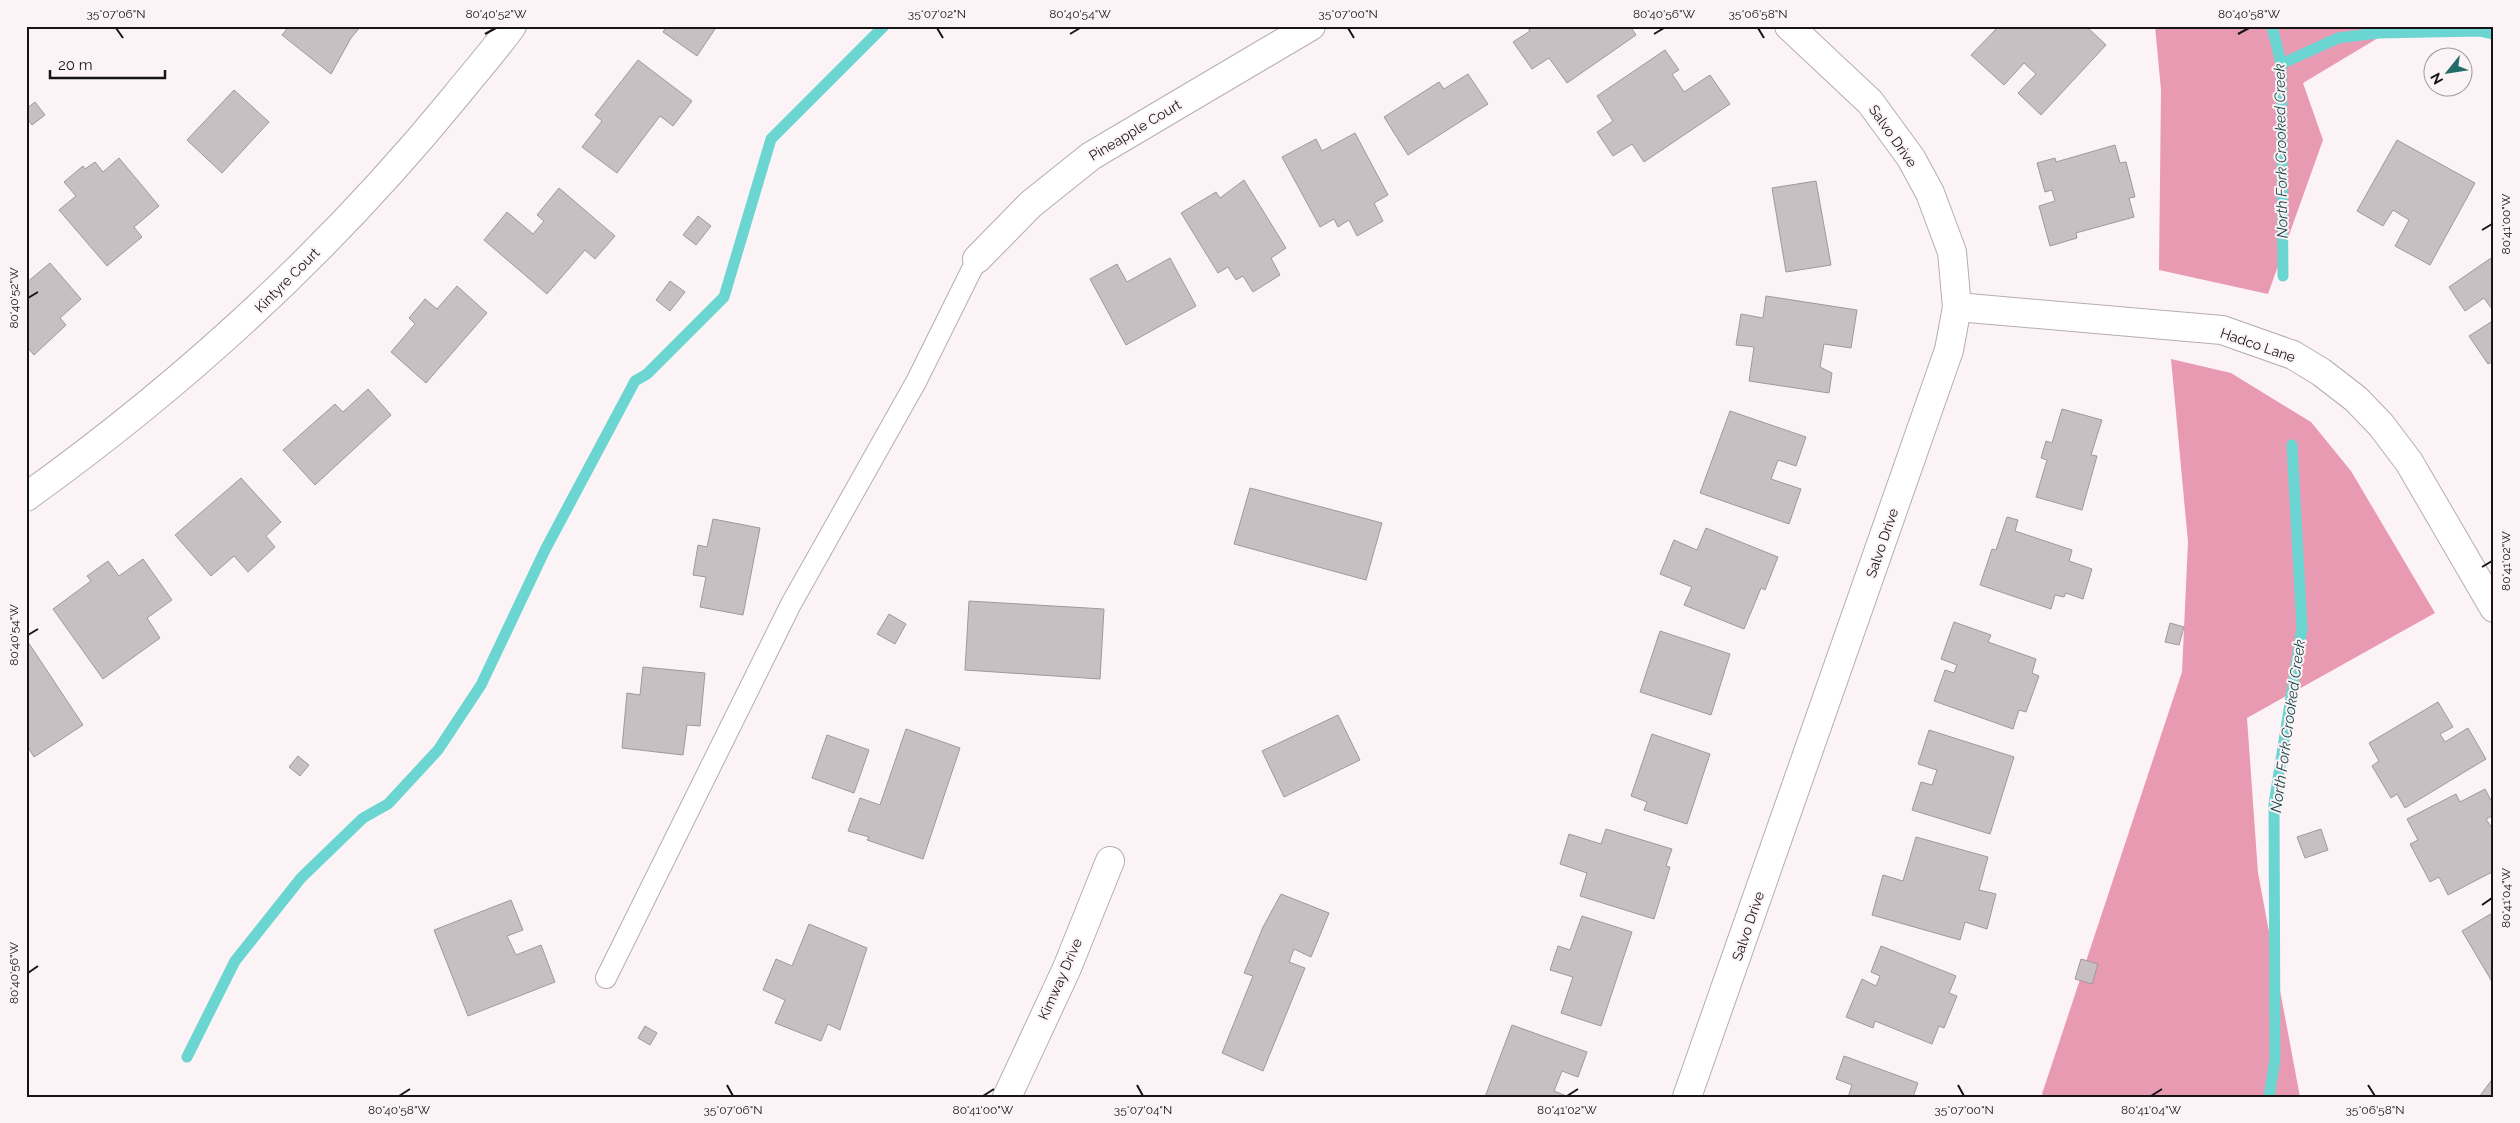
<svg xmlns="http://www.w3.org/2000/svg" width="2520" height="1123" font-family="Raleway,sans-serif">
<style>
.forest{fill:#e99ab3}
.lines{fill:none;stroke-linecap:round;stroke-linejoin:round}
.stream{stroke:#6bd5d1;stroke-width:11}
.building{fill:#c7bfc1;stroke:#a0989a}
.lane-casing{stroke:#b5adaf;stroke-width:22}
.street-casing{stroke:#b5adaf;stroke-width:30}
.lane{stroke:#fff;stroke-width:20}
.street{stroke:#fff;stroke-width:28}
.ticks{fill:none;stroke:#171415;stroke-width:2}
.labels{text-anchor:middle;stroke-width:4;stroke-linejoin:round;paint-order:stroke}
.street-label{font-size:14px;fill:#171415;stroke:#fcf3f6}
.water-label{font-size:15px;font-style:italic;fill:#194a48;stroke:#fcf3f6}
.neatline{fill:none;stroke:#171415;stroke-width:2}
.ticks-label{font-size:12px;text-anchor:middle;fill:#171415}
</style>
<rect width="100%" height="100%" fill="#fcf3f6"/>
<g class="forest">
<polygon points="2155,26 2398,26 2303,83 2323,140 2268,294 2159,270 2161,90"/>
<polygon points="2171,359 2231,373 2311,422 2351,471 2435,613 2247,718 2258,873 2300,1097 2044,1097 2042,1094 2182,672 2188,542"/>
</g>
<g class="lines">
<g class="stream">
<polyline points="2272,26 2281,64 2283,276"/>
<polyline points="2281,64 2338,38 2378,33 2480,31 2494,34"/>
<polyline points="187,1057 235,961 301,878 363,818 388,804 438,750 481,685 545,550 635,381 647,374 724,297 771,139 884,26"/>
<polyline points="2269,1097 2275,1060 2274,804 2302,628 2292,445"/>
</g>
</g>
<g class="building">
<polygon points="289,26 361,26 351,38 331,74 282,35"/>
<polygon points="667,26 717,26 697,56 663,32"/>
<polygon points="1526,26 1630,26 1636,35 1567,83 1549,58 1532,69 1513,42 1530,31"/>
<polygon points="1999,26 2086,26 2106,45 2041,115 2018,93 2036,74 2024,63 2004,85 1971,55"/>
<polygon points="1665,50 1679,70 1672,74 1684,92 1710,75 1730,104 1644,162 1632,144 1613,156 1597,132 1613,121 1597,96"/>
<polygon points="638,60 692,101 673,126 660,116 617,173 582,147 602,121 595,115"/>
<polygon points="1468,74 1488,104 1408,155 1384,117 1439,82 1444,89"/>
<polygon points="234,90 269,122 222,173 187,140"/>
<polygon points="35,102 45,115 32,125 26,117 26,109"/>
<polygon points="1355,133 1388,195 1374,203 1383,221 1357,236 1349,220 1338,227 1334,219 1320,227 1282,157 1316,139 1322,151"/>
<polygon points="2397,140 2475,183 2430,265 2395,246 2409,220 2393,210 2383,226 2357,211"/>
<polygon points="2115,145 2120,163 2126,162 2135,197 2129,198 2134,217 2076,233 2077,238 2050,246 2039,206 2055,201 2052,190 2045,192 2037,163 2055,158 2056,162"/>
<polygon points="119,158 159,206 134,227 142,237 107,266 59,210 76,196 64,182 83,166 85,169 95,162 103,172"/>
<polygon points="1244,180 1286,248 1271,258 1280,275 1253,292 1243,276 1236,280 1228,267 1218,273 1181,213 1216,192 1220,198"/>
<polygon points="1816,181 1831,265 1786,272 1772,188"/>
<polygon points="559,188 615,236 595,259 585,250 547,294 484,240 507,212 533,234 544,221 537,215"/>
<polygon points="698,216 711,226 696,245 683,235"/>
<polygon points="2494,256 2494,312 2484,298 2465,311 2449,287"/>
<polygon points="1170,258 1196,306 1126,345 1090,279 1117,264 1127,282"/>
<polygon points="50,263 81,299 60,318 66,325 34,355 28,348 26,350 26,283"/>
<polygon points="670,281 685,292 670,311 656,300"/>
<polygon points="457,286 487,313 426,383 391,352 415,324 409,318 425,299 437,309"/>
<polygon points="1766,296 1857,310 1851,348 1824,344 1820,367 1832,373 1829,393 1749,381 1754,347 1736,345 1741,314 1763,318"/>
<polygon points="2494,320 2494,361 2488,364 2469,336"/>
<polygon points="368,389 391,415 315,485 283,450 335,404 343,412"/>
<polygon points="2062,409 2102,420 2091,455 2097,456 2082,510 2036,497 2047,460 2041,458 2046,441 2052,443"/>
<polygon points="1730,411 1806,437 1796,466 1778,460 1771,479 1801,489 1789,524 1700,493"/>
<polygon points="241,478 281,522 266,536 275,547 248,572 234,556 211,576 175,535"/>
<polygon points="1250,488 1382,523 1366,580 1234,544"/>
<polygon points="2007,517 2018,520 2015,531 2072,550 2069,561 2092,569 2083,599 2066,593 2064,597 2055,595 2051,609 1980,585 1992,549 1996,550"/>
<polygon points="713,519 760,528 743,615 700,607 706,577 693,575 698,545 707,547"/>
<polygon points="1706,528 1778,557 1765,590 1761,588 1744,629 1684,605 1692,587 1660,574 1674,540 1697,550"/>
<polygon points="143,559 172,600 147,618 160,638 103,679 53,609 91,581 87,576 108,561 119,576"/>
<polygon points="969,601 1104,609 1100,679 965,670"/>
<polygon points="889,614 906,624 895,644 877,634"/>
<polygon points="1954,622 1991,635 1988,642 2036,659 2032,673 2039,676 2026,712 2019,710 2013,729 1934,701 1945,670 1954,673 1957,665 1941,659"/>
<polygon points="2170,623 2184,627 2179,645 2165,642"/>
<polygon points="1660,631 1730,654 1711,715 1640,692"/>
<polygon points="26,639 83,725 34,757 26,744"/>
<polygon points="643,667 705,673 700,726 687,725 683,755 622,748 627,693 640,695"/>
<polygon points="2438,702 2453,727 2440,734 2445,742 2468,728 2486,759 2405,808 2397,794 2391,798 2372,766 2379,761 2369,743"/>
<polygon points="1338,715 1360,760 1284,797 1262,751"/>
<polygon points="906,729 960,748 923,859 867,840 869,837 848,831 860,798 880,805"/>
<polygon points="1929,730 2014,757 1990,834 1912,810 1921,782 1932,785 1937,770 1918,764"/>
<polygon points="1652,734 1710,754 1687,824 1644,810 1647,802 1631,796"/>
<polygon points="827,735 869,750 854,793 812,778"/>
<polygon points="298,756 309,765 300,776 289,767"/>
<polygon points="2485,789 2494,806 2494,815 2486,819 2494,831 2494,871 2448,895 2439,877 2430,882 2410,844 2418,840 2407,819 2456,794 2460,802"/>
<polygon points="1606,829 1672,849 1666,866 1670,867 1654,919 1580,896 1587,873 1560,864 1569,834 1601,844"/>
<polygon points="2321,829 2328,850 2305,858 2297,837"/>
<polygon points="1916,837 1988,857 1979,890 1996,894 1987,929 1965,922 1960,940 1872,915 1883,875 1903,881"/>
<polygon points="1281,894 1329,913 1311,957 1294,949 1289,962 1305,968 1263,1071 1222,1053 1253,976 1244,973 1263,927"/>
<polygon points="511,900 523,930 507,936 516,955 541,945 555,982 468,1016 434,930"/>
<polygon points="2494,912 2494,985 2462,931"/>
<polygon points="1582,916 1632,932 1601,1026 1561,1013 1573,977 1550,970 1558,946 1570,950"/>
<polygon points="809,924 867,948 840,1030 828,1024 821,1041 775,1023 785,1000 763,990 776,959 792,966"/>
<polygon points="1881,946 1956,976 1949,993 1957,996 1944,1028 1939,1026 1932,1044 1875,1021 1873,1028 1846,1017 1862,979 1876,986 1880,976 1871,972"/>
<polygon points="2081,959 2098,964 2092,984 2075,979"/>
<polygon points="1512,1025 1587,1052 1578,1077 1562,1071 1554,1091 1569,1097 1485,1097"/>
<polygon points="645,1026 657,1033 650,1045 638,1038"/>
<polygon points="1844,1056 1918,1083 1913,1097 1848,1097 1852,1085 1836,1079"/>
<polygon points="2494,1077 2494,1097 2479,1097"/>
</g>
<g class="lines">
<g class="lane-casing">
<polyline id="lane" points="606,978 791,604 916,382 977,259"/>
</g>
<g class="street-casing">
<g id="street">
<polyline points="977,259 1031,204 1091,156 1311,26"/>
<polyline points="1957,307 2222,330 2293,355 2321,372 2356,399 2381,425 2409,462 2494,608"/>
<path d="M26 497C188 381 329 251 455 97 474 73 494 51 512 26"/>
<polyline points="1007,1097 1067,968 1110,861"/>
<polyline points="1687,1097 1949,350 1957,307 1952,252 1930,193 1911,158 1870,102 1789,26"/>
</g>
</g>
<use href="#lane" class="lane"/>
<use href="#street" class="street"/>
</g>
<path class="ticks" d="M116 28 123 38M937 28 943 38M1348 28 1354 38M1758 28 1764 38M485 34 496 28M1070 34 1080 28M1654 34 1664 28M2238 34 2249 28M2482 230 2492 224M28 298 38 292M2482 567 2492 561M28 635 38 629M2482 905 2492 898M28 973 38 966M727 1085 733 1096M1137 1085 1143 1096M1958 1085 1964 1096M2368 1085 2375 1096M399 1096 410 1089M983 1096 994 1089M1567 1096 1578 1089M2151 1096 2162 1089"/>
<g class="labels">
<g class="street-label">
<text transform="translate(1135 130) rotate(-31)" y="5">Pineapple Court</text>
<text transform="translate(1893 136) rotate(55)" y="5">Salvo Drive</text>
<text transform="translate(287 280) rotate(-45)" y="5">Kintyre Court</text>
<text transform="translate(2258 345) rotate(19)" y="5">Hadco Lane</text>
<text transform="translate(1882 543) rotate(-71)" y="5">Salvo Drive</text>
<text transform="translate(1748 926) rotate(-71)" y="5">Salvo Drive</text>
<text transform="translate(1060 979) rotate(-66)" y="5">Kimway Drive</text>
</g>
<g class="water-label">
<text transform="translate(2281 151) rotate(-91)" y="5">North Fork Crooked Creek</text>
<text transform="translate(2288 726) rotate(-82)" y="5">North Fork Crooked Creek</text>
</g>
</g>
<rect width="2520" height="1123" fill="none" stroke="#fcf3f6" stroke-width="55"/>
<g transform="translate(2448 72) rotate(240)"><circle r="24" fill="#fcf3f6" stroke="#a09a9c"/>
<path d="M0-4L9 19L0 12L-9 19Z" fill="#226d6b"/>
<text y="-8" font-size="14" font-weight="bold" text-anchor="middle" fill="#171415">N</text>
</g>
<path d="M50 70v8h115v-8" fill="none" stroke="#171415" stroke-width="2.5"/>
<text x="58" y="70" font-size="15" fill="#171415" stroke="#fcf3f6" stroke-width="4" paint-order="stroke">20 m</text>
<rect x="28" y="28" width="2464" height="1068" class="neatline"/>
<g class="ticks-label">
<text x="116" y="18">35°07'06"N</text>
<text x="496" y="18">80°40'52"W</text>
<text x="937" y="18">35°07'02"N</text>
<text x="1080" y="18">80°40'54"W</text>
<text x="1348" y="18">35°07'00"N</text>
<text x="1664" y="18">80°40'56"W</text>
<text x="1758" y="18">35°06'58"N</text>
<text x="2249" y="18">80°40'58"W</text>
<text transform="translate(2506 224) rotate(-90)" y="4">80°41'00"W</text>
<text transform="translate(14 298) rotate(-90)" y="4">80°40'52"W</text>
<text transform="translate(2506 561) rotate(-90)" y="4">80°41'02"W</text>
<text transform="translate(14 635) rotate(-90)" y="4">80°40'54"W</text>
<text transform="translate(2506 898) rotate(-90)" y="4">80°41'04"W</text>
<text transform="translate(14 973) rotate(-90)" y="4">80°40'56"W</text>
<text x="399" y="1114">80°40'58"W</text>
<text x="733" y="1114">35°07'06"N</text>
<text x="983" y="1114">80°41'00"W</text>
<text x="1143" y="1114">35°07'04"N</text>
<text x="1567" y="1114">80°41'02"W</text>
<text x="1964" y="1114">35°07'00"N</text>
<text x="2151" y="1114">80°41'04"W</text>
<text x="2375" y="1114">35°06'58"N</text>
</g>
</svg>
